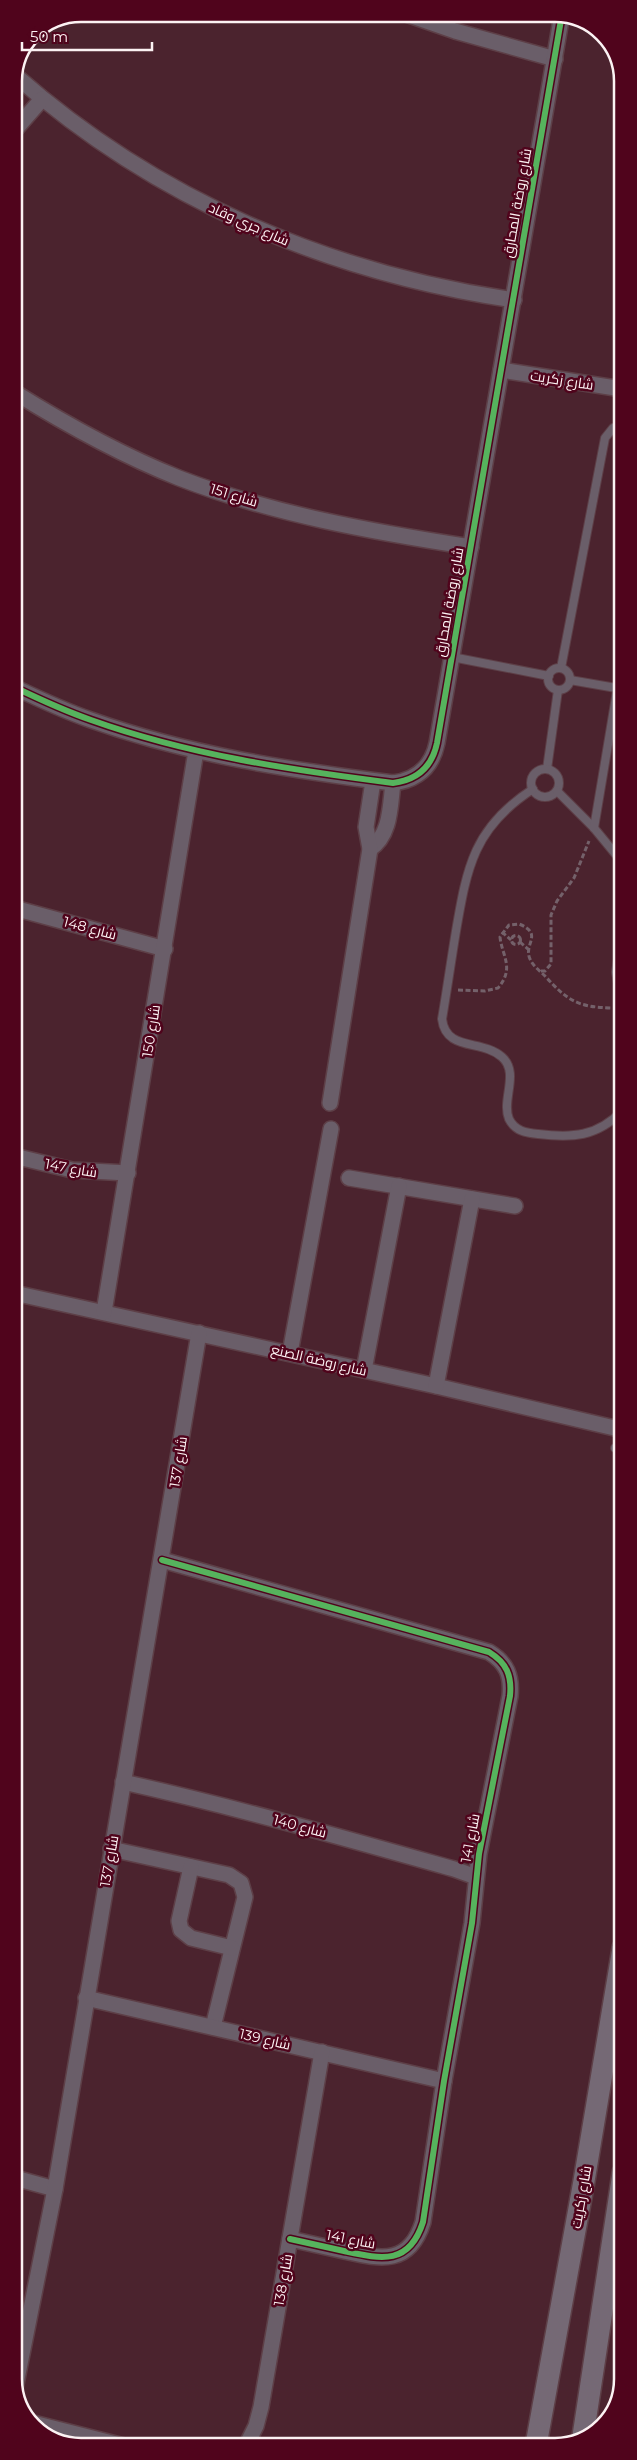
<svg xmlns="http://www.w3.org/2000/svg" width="637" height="2460" font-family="Montserrat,Cairo,sans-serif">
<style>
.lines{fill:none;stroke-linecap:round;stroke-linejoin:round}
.lane-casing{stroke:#5d3f47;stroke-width:10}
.street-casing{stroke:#5d3f47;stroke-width:18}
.secondary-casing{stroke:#5d3f47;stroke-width:24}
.path{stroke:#74616a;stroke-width:3;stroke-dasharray:5 2.5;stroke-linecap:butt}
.lane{stroke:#6a5e69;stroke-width:8}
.street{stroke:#6a5e69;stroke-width:15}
.secondary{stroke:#756975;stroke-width:21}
.cycleway-casing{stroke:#50041c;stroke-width:9}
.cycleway{stroke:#56b35d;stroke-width:6}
.labels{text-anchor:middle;stroke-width:5;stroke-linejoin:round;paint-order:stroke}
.street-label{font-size:14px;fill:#fcf2f3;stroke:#50041c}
.rim{fill:none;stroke:#fcf2f3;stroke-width:2.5}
</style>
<rect width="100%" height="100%" fill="#4b232e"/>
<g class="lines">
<g class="lane-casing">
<g id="lane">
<polyline points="452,657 549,676"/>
<polyline points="561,668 605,438 613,428 622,427"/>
<circle cx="559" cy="679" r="11"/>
<polyline points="570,680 622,689"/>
<polyline points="547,769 558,690"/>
<circle cx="545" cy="783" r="14"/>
<path d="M533 789C474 827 467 867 456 931 451 961 447 990 442 1019 446 1052 482 1039 502 1057 520 1073 501 1100 509 1119 515 1131 526 1133 538 1134 572 1138 597 1137 622 1111"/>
<polyline points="557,791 594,828 622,862"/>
<polyline points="594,828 622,661"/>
<polyline points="622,934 616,972 622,1005"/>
<polyline points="615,1448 623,1450"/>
</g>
</g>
<g class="street-casing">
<g id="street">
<polyline points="406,14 455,31 555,59"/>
<path d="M16 76C157 200 329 273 514 300"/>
<polyline points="14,131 42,99"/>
<polyline points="501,370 622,389"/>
<path d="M14 392C67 425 121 455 179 478 272 514 373 532 471 547"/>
<path d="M14 687C39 699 65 711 91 720 189 755 291 770 393 783 417 780 432 767 437 743L562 14"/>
<path d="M370 849C391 835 390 806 393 783"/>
<polyline points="14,908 165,949"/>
<polyline points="330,1103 370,849 366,827 373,781"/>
<polyline points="14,1156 72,1170 128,1173"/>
<polyline points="349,1178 515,1206"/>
<polyline points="14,1293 436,1386 623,1430"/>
<polyline points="104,1312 196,751"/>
<polyline points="290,1353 331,1129"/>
<polyline points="364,1370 399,1186"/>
<polyline points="436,1386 472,1199"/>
<path d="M162 1560 489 1652C507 1663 512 1676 510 1696L479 1854 472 1923 444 2081 423 2222C409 2266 381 2259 344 2251 326 2247 308 2243 290 2239"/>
<path d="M123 1782C235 1807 344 1838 454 1869L476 1877"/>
<polyline points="111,1849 229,1875 241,1883 245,1897 213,2027"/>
<polyline points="191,1867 179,1921 181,1930 191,1938 232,1948"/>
<polyline points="86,1998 444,2081"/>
<polyline points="15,2178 55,2189"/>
<polyline points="15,2389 55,2189 199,1333"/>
<polyline points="33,2423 124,2446"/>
<polyline points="246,2446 256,2426 261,2407 322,2052"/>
</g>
</g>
<g class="secondary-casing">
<g id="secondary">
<polyline points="583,2436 623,2173"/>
<polyline points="536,2445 584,2181 623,1948"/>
</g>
</g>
<g class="path">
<polyline points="502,932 511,940"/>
<circle cx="516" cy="940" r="4.5"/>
<polyline points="520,942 529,950"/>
<polyline points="541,971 545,971 551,964 551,915 557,901 574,878 589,841"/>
<path d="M458 990 485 991 498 988C515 968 502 956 500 937L509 925 519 924C544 934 523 944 530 959 533 966 540 971 545 976 568 1001 577 1007 612 1008"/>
</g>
<use href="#lane" class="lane"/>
<use href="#street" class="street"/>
<use href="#secondary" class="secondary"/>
<g class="cycleway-casing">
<g id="cycleway">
<path d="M14 687C39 699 65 711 91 720 189 755 291 770 393 783 417 780 432 767 437 743L562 14"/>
<path d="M162 1560 489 1652C507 1663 512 1676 510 1696L479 1854 472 1923 444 2081 423 2222C409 2266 381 2259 344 2251 326 2247 308 2243 290 2239"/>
</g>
</g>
<use href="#cycleway" class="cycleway"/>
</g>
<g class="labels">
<g class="street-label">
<text transform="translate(517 203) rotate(-80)" y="5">شارع روضة المحارق</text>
<text transform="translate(249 224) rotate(24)" y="5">شارع جري وقاد</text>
<text transform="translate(562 380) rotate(9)" y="5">شارع زكريت</text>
<text transform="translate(234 495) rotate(17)" y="5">شارع 151</text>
<text transform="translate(449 602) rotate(-80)" y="5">شارع روضة المحارق</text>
<text transform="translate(90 928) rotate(15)" y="5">شارع 148</text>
<text transform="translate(151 1031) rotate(-81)" y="5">شارع 150</text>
<text transform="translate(71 1168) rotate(10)" y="5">شارع 147</text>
<text transform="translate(319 1360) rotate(13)" y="5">شارع روضة الصنع</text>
<text transform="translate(178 1462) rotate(-81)" y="5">شارع 137</text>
<text transform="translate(300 1826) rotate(15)" y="5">شارع 140</text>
<text transform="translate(470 1838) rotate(-79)" y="5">شارع 141</text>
<text transform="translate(109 1861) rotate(-80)" y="5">شارع 137</text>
<text transform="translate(265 2039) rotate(13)" y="5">شارع 139</text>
<text transform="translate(581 2197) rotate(-80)" y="5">شارع زكريت</text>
<text transform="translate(351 2239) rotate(11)" y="5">شارع 141</text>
<text transform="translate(283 2280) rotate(-80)" y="5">شارع 138</text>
</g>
</g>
<path d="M0 0H637V2460H0ZM81 22H555A59 59 0 0 1 614 81V2379A59 59 0 0 1 555 2438H81A59 59 0 0 1 22 2379V81A59 59 0 0 1 81 22Z" fill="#50041c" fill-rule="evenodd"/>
<path class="rim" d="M81 22H555A59 59 0 0 1 614 81V2379A59 59 0 0 1 555 2438H81A59 59 0 0 1 22 2379V81A59 59 0 0 1 81 22Z"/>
<path d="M22 42v8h130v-8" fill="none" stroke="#fcf2f3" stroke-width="2.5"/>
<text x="30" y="42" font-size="15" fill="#fcf2f3" stroke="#50041c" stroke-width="4" paint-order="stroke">50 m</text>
</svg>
